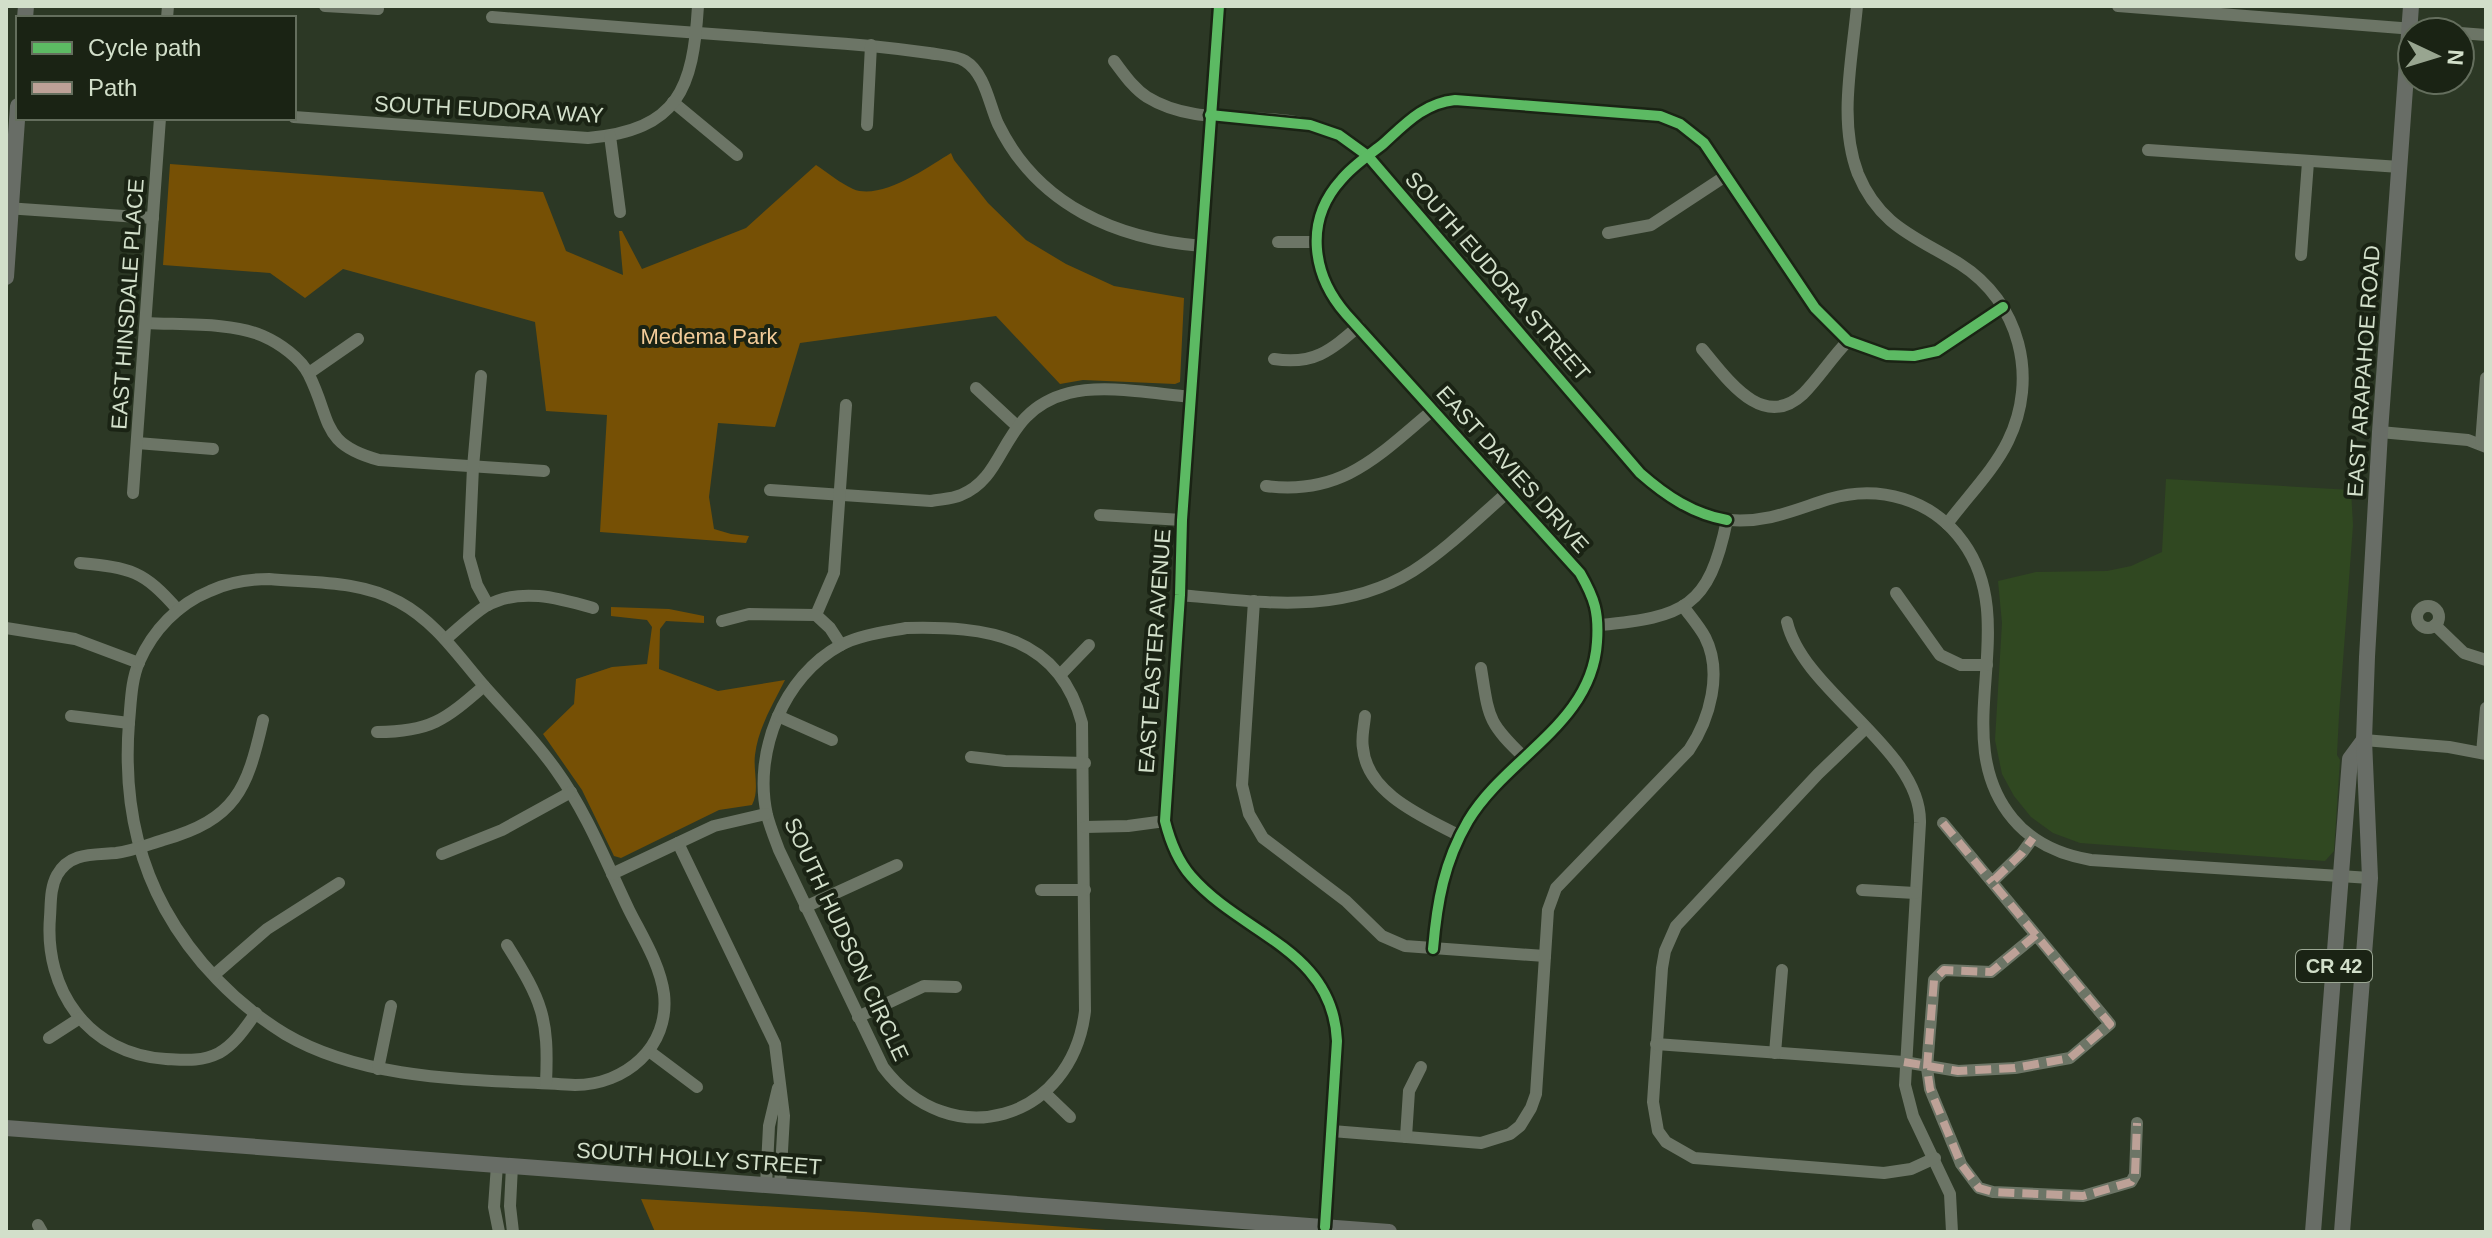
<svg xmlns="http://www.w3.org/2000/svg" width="2492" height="1238" font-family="Arial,sans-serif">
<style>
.built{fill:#304821}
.green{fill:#765005}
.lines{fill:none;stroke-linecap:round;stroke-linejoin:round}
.minor{stroke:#6c7566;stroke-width:12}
.major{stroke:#686d66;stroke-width:16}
.quiet{stroke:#bda197;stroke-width:8;stroke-dasharray:16 8;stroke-linecap:butt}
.cycleway-casing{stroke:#1a2314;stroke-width:15}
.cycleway{stroke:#5cba63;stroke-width:10}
.labels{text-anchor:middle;stroke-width:8;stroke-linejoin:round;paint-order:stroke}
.shield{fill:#1a2314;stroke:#9ba793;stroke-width:2}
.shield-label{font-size:20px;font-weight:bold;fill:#d2dfca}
.street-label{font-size:22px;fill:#d2dfca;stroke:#1a2314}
.park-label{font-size:22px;fill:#f3cc99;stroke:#1a2314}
</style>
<rect width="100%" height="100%" fill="#2c3825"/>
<polygon class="built" points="2166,479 2351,490 2353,525 2339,715 2337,755 2340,760 2334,851 2325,861 2080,843 2053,833 2031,817 2014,796 2002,774 1995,740 2002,623 1998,581 2036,572 2107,571 2131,566 2162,552"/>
<g class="green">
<path d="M951 153 954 160 988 203 1026 240 1066 264 1114 286 1184 298 1180 382 1175 384 1083 380 1060 384 996 316 800 343 775 427 718 423 709 497 714 529 731 534 749 536 746 543 600 532 607 415 546 411 535 322 343 269 305 298 270 273 163 265 170 164 543 192 566 251 623 275 619 231H622L642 269 746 228 816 165C828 173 840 183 853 189 881 201 928 167 951 153Z"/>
<path d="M611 607 669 609 704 616V623L666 621 660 629 659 669 718 691 785 680C773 704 758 728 755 755 753 771 760 790 752 805L719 810 621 858 614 856 582 790 543 734 574 704 576 679 612 667 647 664 652 627 647 620 611 616Z"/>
<polygon points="641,1199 864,1212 1133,1232 655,1232"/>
</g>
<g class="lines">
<g class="minor">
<polyline points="325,6 378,9"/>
<path d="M1219 6 1182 520 1180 595 1165 821C1170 841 1177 860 1191 876 1242 935 1333 949 1337 1041L1325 1227"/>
<path d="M1857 6C1852 61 1838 122 1858 174 1880 227 1917 237 1960 264 2020 302 2039 378 2008 441 1994 470 1967 497 1947 524"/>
<polyline points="2118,6 2452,32"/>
<path d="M492 17C601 26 711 34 820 42 857 44 893 48 929 53 940 55 955 55 965 61 985 73 989 104 998 124 1038 206 1117 239 1202 246"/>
<polyline points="167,18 168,6"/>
<polyline points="2460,33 2486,35"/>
<path d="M1114 61C1124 74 1133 88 1147 97 1200 130 1270 108 1327 130 1342 136 1355 147 1368 156L1640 473C1665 495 1695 517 1729 520 1768 523 1794 510 1829 499 1879 484 1932 499 1963 542 2024 626 1945 738 2013 819 2033 843 2061 855 2091 860L2370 878"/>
<polyline points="673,102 737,155"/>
<path d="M294 117 588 138C679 130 693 88 698 6"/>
<polyline points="867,125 871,45"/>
<polyline points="610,136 620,212"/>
<polyline points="2148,150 2400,167"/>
<polyline points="6,208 153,218"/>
<polyline points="1608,233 1651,225 1727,175"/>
<polyline points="1278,242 1316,242"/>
<polyline points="2301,255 2308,162"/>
<path d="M146 323C180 325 232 322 263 336 279 343 301 358 309 375 332 421 320 444 379 460L544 471"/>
<path d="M1702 349C1726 377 1762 432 1803 394 1819 378 1832 357 1848 341"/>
<path d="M1274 359C1314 365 1330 351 1359 326"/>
<polyline points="309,373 358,339"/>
<polyline points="481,376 473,467 469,557 477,585 488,605"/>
<polyline points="976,388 1017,426"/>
<polyline points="2380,432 2468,440 2486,447"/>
<polyline points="137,443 213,449"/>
<polyline points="2481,444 2486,378"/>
<path d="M1266 486C1343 496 1379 455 1434 409"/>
<path d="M770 490 931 501C941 499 952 499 961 495 1009 476 999 411 1069 393 1105 384 1155 394 1191 397"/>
<polyline points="133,493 160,118"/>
<polyline points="1100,515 1182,520"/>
<path d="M80 563C131 568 143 570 178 610"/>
<path d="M269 579C312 583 360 580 399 602 436 622 458 656 485 687 509 714 535 740 556 770 587 813 606 862 629 910 642 936 660 964 664 994 670 1047 625 1085 575 1085 481 1079 368 1083 285 1034 236 1004 193 960 165 909 133 851 124 786 129 722 131 702 131 681 139 662 153 630 178 604 210 591 229 582 248 579 269 579Z"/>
<polyline points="1896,593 1940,655 1961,665 1987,665"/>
<path d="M1180 595C1260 602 1341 616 1413 571 1447 549 1477 519 1508 492"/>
<polyline points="1254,601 1242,785 1249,814 1263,838 1346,901 1382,936 1405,946 1545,956"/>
<circle cx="2428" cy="617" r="11"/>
<polyline points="816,615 834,573 846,405"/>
<polyline points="722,621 749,614 816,615 830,628 841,645"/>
<path d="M1787 622C1803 692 1922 749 1920 823L1905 1085 1913 1116 1950 1194 1952 1232"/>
<path d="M1600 625C1684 617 1709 608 1727 520"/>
<polyline points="2435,625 2464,653 2486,660"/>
<polyline points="6,628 75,639 139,663"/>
<path d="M906 628C986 626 1059 635 1082 723L1085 1011C1072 1121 950 1156 883 1067L779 850C775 839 770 827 767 815 753 753 783 676 841 645 859 635 885 632 906 628Z"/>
<path d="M446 639C459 628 472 615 486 606 520 587 558 598 593 608"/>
<path d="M1481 668C1489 718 1487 722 1525 758"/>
<polyline points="1061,674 1089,645"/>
<polyline points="71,716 129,723"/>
<polyline points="778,716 832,740"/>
<path d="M1365 716C1364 727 1361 738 1363 748 1367 794 1424 817 1460 836"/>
<polyline points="1866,728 1818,774 1676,926 1665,951 1662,968 1653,1102 1658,1131 1666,1142 1694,1158 1884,1173 1911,1169 1935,1158"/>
<path d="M377 732C430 732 445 720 484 686"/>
<polyline points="2364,740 2449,747 2486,754"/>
<polyline points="2482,753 2486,708"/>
<polyline points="971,757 1005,761 1085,763"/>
<polyline points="1943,823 1992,882"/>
<polyline points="1085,827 1128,826 1165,821"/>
<polyline points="678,843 775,1044 784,1116 780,1186"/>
<polyline points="442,854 502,830 571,792"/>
<polyline points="612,874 714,826 766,814"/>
<polyline points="1041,890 1085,890"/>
<polyline points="1862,890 1915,893"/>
<polyline points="805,907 897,865"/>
<polyline points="2036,935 1991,972 1944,970 1934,980 1927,1068 1930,1089 1961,1164 1979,1188 1993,1192 2083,1196 2131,1182 2135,1175 2137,1123"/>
<path d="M507 945C542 1001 549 1017 546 1083"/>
<path d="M1433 949C1437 902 1444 862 1468 821 1506 757 1592 724 1597 642 1599 613 1595 599 1580 573L1346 314C1312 275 1304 221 1341 180 1352 166 1369 155 1383 144 1405 124 1424 103 1455 100L1660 116 1680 124 1704 143 1815 308 1848 341 1887 355 1914 356 1937 351 2003 307"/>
<polyline points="214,975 267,929 339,883"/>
<path d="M256 1013C245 1028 235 1044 219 1053 201 1062 185 1060 166 1059 88 1054 44 990 50 917 51 903 50 888 57 875 70 852 93 855 116 853 132 851 147 845 163 840 236 819 247 790 263 720"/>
<polyline points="858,1017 924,986 956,987"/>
<polyline points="49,1038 80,1018"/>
<polyline points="1656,1044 1904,1062 1958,1071 2015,1068 2070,1058 2110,1024 1992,882 2022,853 2033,838"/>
<polyline points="649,1051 697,1087"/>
<polyline points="1775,1053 1782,970"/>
<polyline points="378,1069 391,1006"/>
<polyline points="1045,1093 1070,1117"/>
<path d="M1332 1131 1481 1143 1510 1134 1520 1126 1531 1108 1536 1094 1548 910 1556 888 1689 750C1710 719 1723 672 1705 637 1699 626 1690 616 1683 606"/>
<polyline points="1406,1137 1409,1091 1421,1067"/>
<polyline points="497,1165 494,1207 499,1232"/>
<polyline points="512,1166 510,1206 513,1232"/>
<polyline points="766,1185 769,1126 778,1088"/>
<polyline points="38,1225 42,1232"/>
</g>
<g class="major">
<polyline points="25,18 26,6"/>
<polyline points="6,277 18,106"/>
<polyline points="6,1128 1389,1232"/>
<polyline points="2313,1232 2350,759 2364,740"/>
<polyline points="2342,1232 2370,878 2364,740 2367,657 2380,432 2411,6"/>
</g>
<g class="quiet">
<polyline points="1943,823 1992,882"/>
<polyline points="2036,935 1991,972 1944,970 1934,980 1927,1068 1930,1089 1961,1164 1979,1188 1993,1192 2083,1196 2131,1182 2135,1175 2137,1123"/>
<polyline points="1904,1062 1958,1071 2015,1068 2070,1058 2110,1024 1992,882 2022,853 2033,838"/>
</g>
<g class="cycleway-casing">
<g id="cycleway">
<path d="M1219 6 1182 520 1180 595 1165 821C1170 841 1177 860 1191 876 1242 935 1333 949 1337 1041L1325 1227"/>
<path d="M1210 115 1310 125 1339 135 1368 156 1640 473C1666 496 1693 514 1727 520"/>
<path d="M1433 949C1437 902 1444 862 1468 821 1506 757 1592 724 1597 642 1599 613 1595 599 1580 573L1346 314C1312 275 1304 221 1341 180 1352 166 1369 155 1383 144 1405 124 1424 103 1455 100L1660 116 1680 124 1704 143 1815 308 1848 341 1887 355 1914 356 1937 351 2003 307"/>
</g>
</g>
<use href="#cycleway" class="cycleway"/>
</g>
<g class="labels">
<rect class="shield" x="2296" y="950" width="76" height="32" rx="6"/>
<g class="shield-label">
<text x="2334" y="973">CR 42</text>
</g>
<g class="street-label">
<text transform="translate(489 109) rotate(3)" y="8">SOUTH EUDORA WAY</text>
<text transform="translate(1498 276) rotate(49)" y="8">SOUTH EUDORA STREET</text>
<text transform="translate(127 304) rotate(-86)" y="8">EAST HINSDALE PLACE</text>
<text transform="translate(2363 371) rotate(-86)" y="8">EAST ARAPAHOE ROAD</text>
<text transform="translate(1513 469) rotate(48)" y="8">EAST DAVIES DRIVE</text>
<text transform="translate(1154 651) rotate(-86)" y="8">EAST EASTER AVENUE</text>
<text transform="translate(847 939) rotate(65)" y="8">SOUTH HUDSON CIRCLE</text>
<text transform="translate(699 1158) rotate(4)" y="8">SOUTH HOLLY STREET</text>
</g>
<g class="park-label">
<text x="709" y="344">Medema Park</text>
</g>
</g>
<rect width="2492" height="1238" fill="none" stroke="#d2dfca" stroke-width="16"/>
<rect x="16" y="16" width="280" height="104" fill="#1a2314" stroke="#646e5d" stroke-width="2"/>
<rect x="32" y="42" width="40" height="12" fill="#5cba63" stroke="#646e5d" stroke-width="2"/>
<text x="88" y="56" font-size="24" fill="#d2dfca">Cycle path</text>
<rect x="32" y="82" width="40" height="12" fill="#bda197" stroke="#646e5d" stroke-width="2"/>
<text x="88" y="96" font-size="24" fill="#d2dfca">Path</text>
<g transform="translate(2436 56) rotate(94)"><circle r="38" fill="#1a2314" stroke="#646e5d" stroke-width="2"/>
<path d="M0-6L14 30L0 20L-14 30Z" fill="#98a590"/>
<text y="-12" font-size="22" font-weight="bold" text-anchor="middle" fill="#d2dfca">N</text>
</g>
</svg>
